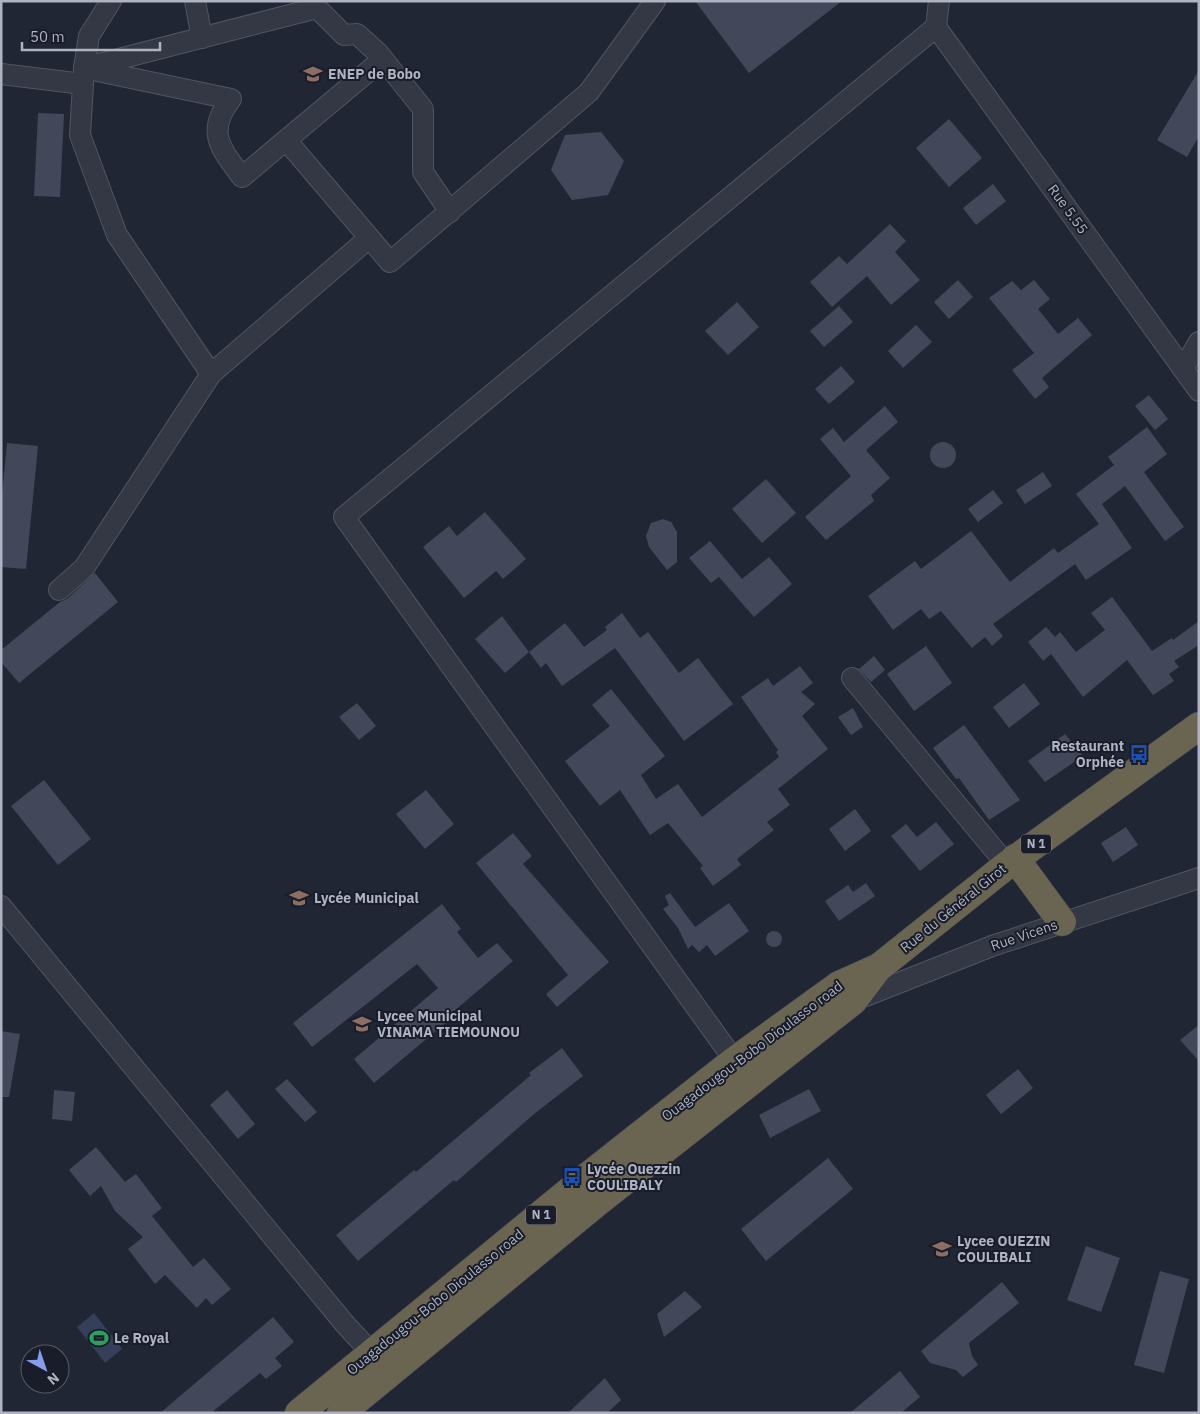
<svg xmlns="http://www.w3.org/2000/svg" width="1200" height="1414" font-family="'IBM Plex Sans',sans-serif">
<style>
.water{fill:#363f5a}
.building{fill:#424859}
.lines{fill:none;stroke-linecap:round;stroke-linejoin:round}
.minor-casing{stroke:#515563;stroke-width:22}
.highway-casing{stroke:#3e424f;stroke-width:29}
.minor{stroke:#343845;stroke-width:20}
.highway{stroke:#6a6551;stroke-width:28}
.labels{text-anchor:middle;stroke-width:4;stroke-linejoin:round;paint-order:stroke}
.shield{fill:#191d29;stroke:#818594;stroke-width:1}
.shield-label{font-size:12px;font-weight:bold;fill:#aeb2c2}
.poi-label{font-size:14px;font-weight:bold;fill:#aeb2c2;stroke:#191d29;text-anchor:start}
.street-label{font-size:14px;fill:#aeb2c2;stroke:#191d29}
</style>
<rect width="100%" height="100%" fill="#212634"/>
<polygon class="water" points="94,1313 122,1349 105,1363 77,1327"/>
<g class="building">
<polygon points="695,1 842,1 749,73"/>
<polygon points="1199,70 1199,136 1187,157 1157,140"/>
<polygon points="38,113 64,114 60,197 34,196"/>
<polygon points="949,119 982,158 949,187 916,148"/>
<polygon points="601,132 624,161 608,195 572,200 551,170 565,135"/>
<polygon points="993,184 1006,201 976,225 963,208"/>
<polygon points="890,224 906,241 895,252 920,280 891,305 867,276 832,307 810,282 839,256 847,264"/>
<polygon points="958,280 973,297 949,319 934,302"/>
<polygon points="1034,280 1050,299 1038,309 1058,334 1078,318 1092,335 1042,378 1049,387 1035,399 1012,370 1034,353 989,298 1012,281 1021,290"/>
<polygon points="737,302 759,327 728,355 705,331"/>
<polygon points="839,306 853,322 824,347 810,331"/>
<polygon points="916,325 932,342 903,368 888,351"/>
<polygon points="841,366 855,382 829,404 815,389"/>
<polygon points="1149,395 1168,419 1155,430 1135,406"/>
<polygon points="885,406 898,422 866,450 890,478 871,495 874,501 826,540 805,517 851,476 820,439 833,428 844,442"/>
<polygon points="1147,427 1167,454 1144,472 1184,527 1165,541 1125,486 1102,504 1132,548 1086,580 1075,564 993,624 1003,636 992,646 985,637 972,648 941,611 929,619 921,609 893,630 868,596 915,561 921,569 971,531 1010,582 1054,548 1058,553 1099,524 1076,494 1114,465 1108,457"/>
<circle cx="943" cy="455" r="13"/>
<polygon points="7,443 38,446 26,569 1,567 1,505"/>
<polygon points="1043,472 1052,486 1025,504 1016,490"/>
<polygon points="766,479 796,513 762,543 732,509"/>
<polygon points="993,490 1003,503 978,522 968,509"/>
<polygon points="485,512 526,559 503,579 496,571 464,598 423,547 449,526 457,536"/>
<polygon points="663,519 671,522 677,532 677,562 667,570 649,547 646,536 651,523"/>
<polygon points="710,541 742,579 769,557 792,584 754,617 719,577 711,583 689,558"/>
<polygon points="95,573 118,602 19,683 1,662 1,650 60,602 67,599"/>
<polygon points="1112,597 1152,651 1172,638 1173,640 1199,621 1199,645 1174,661 1179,667 1169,674 1174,681 1153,695 1127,660 1083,697 1051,654 1043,661 1028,642 1046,627 1055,637 1060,632 1076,652 1105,630 1091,613"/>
<polygon points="622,613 640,638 648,632 679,673 698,658 733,704 684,741 615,648 562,686 546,663 541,668 529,652 565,623 584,647 607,630 605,627"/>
<polygon points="502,616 529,652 505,673 475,639"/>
<polygon points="926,646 952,683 914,711 887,674"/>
<polygon points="874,656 885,670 871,682 859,669"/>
<polygon points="800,666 813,683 801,692 815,704 802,716 828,749 778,789 790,805 767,822 774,830 737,859 741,865 713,886 700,868 703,866 668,823 650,835 620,790 600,806 565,761 610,726 592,705 611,689 665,756 641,775 656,799 678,784 702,817 779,757 776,752 778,750 741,697 768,678 773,686"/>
<polygon points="1024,683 1040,704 1009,728 993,707"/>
<polygon points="357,703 376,726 359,740 339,717"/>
<polygon points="853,708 863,727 851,735 838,717"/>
<polygon points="964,725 1020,800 989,820 959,778 956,779 933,748"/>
<polygon points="1065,734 1083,756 1045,782 1028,761"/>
<polygon points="44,780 91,839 58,865 11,806"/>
<polygon points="426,790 454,824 425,849 396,814"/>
<polygon points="855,809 871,831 845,851 829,829"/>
<polygon points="936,822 954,844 920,871 891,836 906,824 917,837"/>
<polygon points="1126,827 1138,845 1113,862 1101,843"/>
<polygon points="513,833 532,856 523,864 609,962 557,1007 546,994 568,975 476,863"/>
<polygon points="866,883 875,896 839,921 825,901 848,885 853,892"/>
<polygon points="670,893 695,927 729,903 749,931 715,956 707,945 699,952 692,945 688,949 678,928 663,909 669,905 665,896"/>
<polygon points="442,904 461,929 457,932 478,958 497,943 513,961 453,1012 455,1015 374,1083 354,1059 438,988 417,964 312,1047 293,1023"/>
<circle cx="774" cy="939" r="8"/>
<polygon points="1199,1025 1199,1061 1180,1040"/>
<polygon points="1,1031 20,1034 9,1097 1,1097"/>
<polygon points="562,1048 583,1076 534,1114 456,1182 454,1180 358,1261 336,1235 414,1170 416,1172 531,1075 529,1073"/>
<polygon points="1018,1069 1033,1088 1001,1114 986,1095"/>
<polygon points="287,1079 317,1112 305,1122 275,1089"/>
<polygon points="809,1089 821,1111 770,1138 759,1115"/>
<polygon points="54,1090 75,1092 72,1121 52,1119"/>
<polygon points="227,1090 255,1124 238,1139 210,1105"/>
<polygon points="96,1147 125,1182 136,1174 162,1208 152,1216 193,1267 204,1258 231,1289 212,1305 206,1298 197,1308 165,1275 155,1284 128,1249 143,1237 115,1211 101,1186 90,1196 69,1170"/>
<polygon points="828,1158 853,1189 766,1261 741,1229"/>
<polygon points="1086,1246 1120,1258 1101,1312 1067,1300"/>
<polygon points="1160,1271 1189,1279 1164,1373 1134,1365"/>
<polygon points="1002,1282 1019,1303 969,1343 972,1356 978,1365 963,1377 956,1370 930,1363 921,1351"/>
<polygon points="685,1291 702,1307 664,1337 657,1314"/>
<polygon points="273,1317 294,1342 275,1358 282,1366 266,1379 260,1373 211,1413 160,1413"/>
<polygon points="900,1371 920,1397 901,1413 850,1413"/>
<polygon points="605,1378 621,1400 607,1413 568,1413"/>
</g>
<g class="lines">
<g class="minor-casing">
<g id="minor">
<polyline points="111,1 89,36 84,68 80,135 117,235 211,374"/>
<polyline points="195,1 202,38"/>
<polyline points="936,27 1199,391"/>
<polyline points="84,68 317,8 344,35 357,34 379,54 423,109 423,172 450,212"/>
<path d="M88 69 231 99C205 132 221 149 242 177L383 59"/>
<polyline points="1,74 83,84"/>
<polyline points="286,140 390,262 589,92 655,1"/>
<polyline points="1183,369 1199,342"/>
<polyline points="59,590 84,568 211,374 369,238"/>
<polyline points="852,678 1007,865"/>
<polyline points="1,906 344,1323 380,1362"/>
<polyline points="853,1001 992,946 1199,878"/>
<polyline points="742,1071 344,517 936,27 939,1"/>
</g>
</g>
<g class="highway-casing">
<g id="highway">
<polyline points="1015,858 1062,922"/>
<polyline points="299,1413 578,1184 734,1061 839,985 877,968"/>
<polyline points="341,1413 599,1201 853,1001 878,968 1007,865 1199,726"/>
</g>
</g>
<use href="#minor" class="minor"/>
<use href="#highway" class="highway"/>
</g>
<defs>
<g id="university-bare" transform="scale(1.5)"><path d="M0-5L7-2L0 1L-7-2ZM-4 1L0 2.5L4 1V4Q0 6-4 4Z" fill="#8d6e63" stroke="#191d29" stroke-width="2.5" paint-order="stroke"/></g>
<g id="bus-bare" transform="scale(1.5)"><path d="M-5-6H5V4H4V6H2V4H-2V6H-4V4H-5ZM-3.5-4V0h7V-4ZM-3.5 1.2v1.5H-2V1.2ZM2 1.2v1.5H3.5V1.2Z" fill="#1a4fb4" stroke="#191d29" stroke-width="2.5" paint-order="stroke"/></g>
<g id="school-bare" transform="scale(1.5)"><path d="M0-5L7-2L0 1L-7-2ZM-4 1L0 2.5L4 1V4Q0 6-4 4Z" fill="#8d6e63" stroke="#191d29" stroke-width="2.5" paint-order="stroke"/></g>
<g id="stadium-bare" transform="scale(1.5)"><path d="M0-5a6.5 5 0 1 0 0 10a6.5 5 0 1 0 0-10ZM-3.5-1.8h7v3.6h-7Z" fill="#2e9e5b" stroke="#191d29" stroke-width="2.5" paint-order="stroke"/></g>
</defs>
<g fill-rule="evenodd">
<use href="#university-bare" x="313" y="74"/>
<use href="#bus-bare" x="1139" y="754"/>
<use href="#school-bare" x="299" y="898"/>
<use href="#school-bare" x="362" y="1024"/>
<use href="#bus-bare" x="572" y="1177"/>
<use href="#school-bare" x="942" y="1249"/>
<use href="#stadium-bare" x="99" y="1338"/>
</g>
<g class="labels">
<g class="shield">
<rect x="1021" y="834.5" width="30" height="19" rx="4"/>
<rect x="526" y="1205.5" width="30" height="19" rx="4"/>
</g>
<g class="shield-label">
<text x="1036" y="848">N 1</text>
<text x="541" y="1219">N 1</text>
</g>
<g class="poi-label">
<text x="328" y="79">ENEP de Bobo</text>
<text x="1124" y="751" text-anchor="end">Restaurant<tspan x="1124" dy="16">Orphée</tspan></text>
<text x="314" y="903">Lycée Municipal</text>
<text x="377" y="1021">Lycee Municipal<tspan x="377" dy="16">VINAMA TIEMOUNOU</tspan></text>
<text x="587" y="1174">Lycée Ouezzin<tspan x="587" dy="16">COULIBALY</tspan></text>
<text x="957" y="1246">Lycee OUEZIN<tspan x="957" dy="16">COULIBALI</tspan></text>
<text x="114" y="1343">Le Royal</text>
</g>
<g class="street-label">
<text transform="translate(1068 209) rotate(54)" y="5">Rue 5.55</text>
<text transform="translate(953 908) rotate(-39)" y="5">Rue du Général Girot</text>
<text transform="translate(1024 935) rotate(-19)" y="5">Rue Vicens</text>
<text transform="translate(752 1051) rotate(-37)" y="5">Ouagadougou-Bobo Dioulasso road</text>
<text transform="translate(435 1302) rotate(-39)" y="5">Ouagadougou-Bobo Dioulasso road</text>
</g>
</g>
<rect width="1200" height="1414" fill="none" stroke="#aeb2c2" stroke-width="5"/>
<g transform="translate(45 1369) rotate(140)"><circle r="24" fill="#191d29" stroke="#555966"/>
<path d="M0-4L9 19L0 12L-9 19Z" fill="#869def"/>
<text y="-8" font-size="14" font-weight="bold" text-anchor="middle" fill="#aeb2c2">N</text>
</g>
<path d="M22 42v8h138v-8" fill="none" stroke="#aeb2c2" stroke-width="2.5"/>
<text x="30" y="42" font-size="15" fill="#aeb2c2" stroke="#191d29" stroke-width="4" paint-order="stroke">50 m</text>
</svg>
